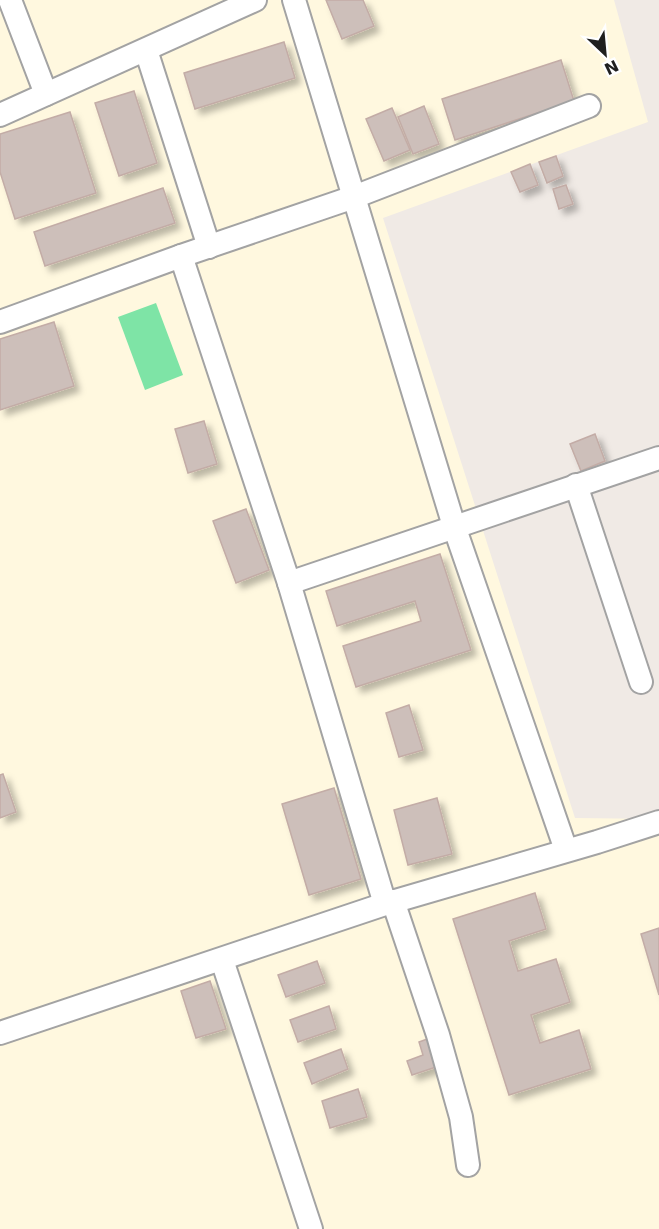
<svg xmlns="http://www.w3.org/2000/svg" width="659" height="1229" font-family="'DejaVu Sans',sans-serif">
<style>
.education{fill:#fff8df}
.pitch{fill:#7ee4a6}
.building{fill:#cdbfba;stroke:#c3aca6;stroke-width:1.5;filter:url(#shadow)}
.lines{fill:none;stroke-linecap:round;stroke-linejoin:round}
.minor-casing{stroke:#a3a3a3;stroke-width:26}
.minor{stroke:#fff;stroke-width:22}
</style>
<defs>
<filter id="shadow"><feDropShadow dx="5.5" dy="5.5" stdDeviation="3" flood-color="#0004"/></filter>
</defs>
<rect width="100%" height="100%" fill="#f0eae5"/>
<polygon class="education" points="0,0 614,0 648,122 383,218 575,818 659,819 659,1229 0,1229"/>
<polygon class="pitch" points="156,303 183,375 145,390 118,317"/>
<g class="building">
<polygon points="326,0 363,0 374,26 342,39"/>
<polygon points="284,42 295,78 195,109 184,73"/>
<polygon points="561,60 574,101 455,140 442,99"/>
<polygon points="134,91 157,163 119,176 95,103"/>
<polygon points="424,106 439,144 413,154 398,117"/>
<polygon points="392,108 410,150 384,161 366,119"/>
<polygon points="70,112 96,193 15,219 0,172 0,134"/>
<polygon points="556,156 563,176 547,183 539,162"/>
<polygon points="530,164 538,185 520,192 511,172"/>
<polygon points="566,185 573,204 559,209 553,189"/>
<polygon points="163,188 175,223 45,266 34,232"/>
<polygon points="54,322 74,386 0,410 0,339"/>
<polygon points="204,421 217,464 188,473 175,429"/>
<polygon points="595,434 605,461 581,471 570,444"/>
<polygon points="246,509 269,570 236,583 213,521"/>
<polygon points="440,554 471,650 356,687 343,646 421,621 415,601 337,626 326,591"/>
<polygon points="409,705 423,750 399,757 386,713"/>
<polygon points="3,774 16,812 0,818 0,775"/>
<polygon points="334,788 361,879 309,895 282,804"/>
<polygon points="437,798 452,854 408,865 394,810"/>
<polygon points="535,893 546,929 509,941 518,971 556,959 570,1002 531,1015 540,1043 579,1030 591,1069 509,1095 453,919"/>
<polygon points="659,928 659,995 641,934"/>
<polygon points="317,961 325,983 286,997 278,975"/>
<polygon points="210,981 226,1029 196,1038 181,991"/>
<polygon points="329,1006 336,1029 298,1042 290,1020"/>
<polygon points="430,1038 439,1066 412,1075 407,1061 423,1055 419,1042"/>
<polygon points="341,1049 348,1069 312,1084 304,1063"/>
<polygon points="358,1089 367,1117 330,1128 322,1101"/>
</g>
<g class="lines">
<g class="minor-casing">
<g id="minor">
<polyline points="10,0 46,94"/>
<polyline points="294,0 454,526 566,850"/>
<polyline points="146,50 209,247"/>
<polyline points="0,115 255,0"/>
<polyline points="181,256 289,583 385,904"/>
<polyline points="0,322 181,256 354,197 589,106"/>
<polyline points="576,485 641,682"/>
<polyline points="289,583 659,458"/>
<polyline points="393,901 438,1035 461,1117 468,1165"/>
<polyline points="222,960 311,1229"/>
<polyline points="0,1033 385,904 597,842 659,822"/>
</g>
</g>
<use href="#minor" class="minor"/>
</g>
<g transform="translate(605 54) rotate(154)" stroke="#ffffff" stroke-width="4.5" paint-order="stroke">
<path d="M0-4.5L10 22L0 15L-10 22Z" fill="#1f1f1f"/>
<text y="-9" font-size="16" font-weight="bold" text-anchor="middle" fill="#1f1f1f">N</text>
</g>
</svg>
